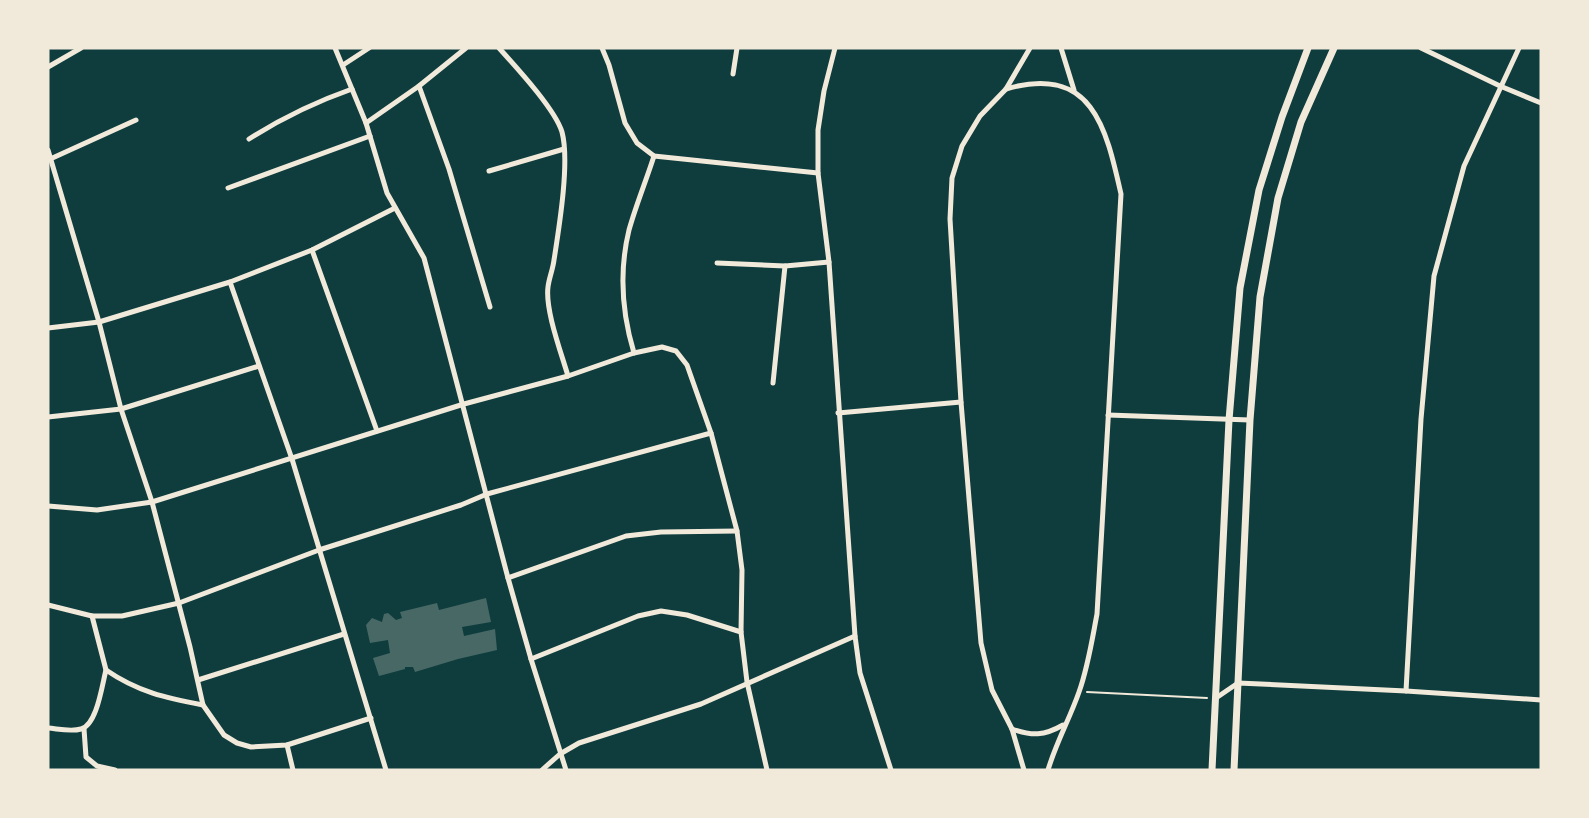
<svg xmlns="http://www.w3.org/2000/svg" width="1589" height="818" font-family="'Titillium Web',sans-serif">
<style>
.building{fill:#486865}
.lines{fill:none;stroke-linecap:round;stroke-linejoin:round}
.path{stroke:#f1e9da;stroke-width:2}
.minor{stroke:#f1e9da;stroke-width:5}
.tertiary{stroke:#f1e9da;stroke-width:7}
</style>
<rect width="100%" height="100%" fill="#0f3d3e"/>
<polygon class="building" points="486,598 491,622 462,627 464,636 495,629 497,650 458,659 415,672 413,667 405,667 405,669 379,676 373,658 390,653 388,640 370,643 366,625 372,618 382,622 384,614 388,613 396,620 402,618 400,612 437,603 439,610"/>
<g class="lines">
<polyline class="path" points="1087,692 1207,698"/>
<g class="minor">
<polyline points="335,48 366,123 387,193 424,258 508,578 531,659 566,770"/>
<path d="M499 48C516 67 555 109 562 132 570 162 559 228 554 260 553 269 549 278 548 287 545 310 561 352 568 376"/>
<polyline points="602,48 609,65 625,123 637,143 654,156 818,173"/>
<polyline points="835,48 824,91 818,130 818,173 829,262 855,636 860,673 891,770"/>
<polyline points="1061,48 1074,90"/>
<polyline points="1421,48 1500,86 1541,103"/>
<polyline points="343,65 369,48"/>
<polyline points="48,67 81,48"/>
<polyline points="733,74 737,48"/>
<polyline points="419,86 449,169 490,307"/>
<path d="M1006 89C1092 64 1106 127 1121 194L1097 614C1092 640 1088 667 1079 692 1070 718 1056 743 1048 770"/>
<polyline points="366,123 419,86 466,48"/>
<path d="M249 139C282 118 315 102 352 89"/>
<polyline points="48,150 99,322 121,409 152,502 190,647 203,705 224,735 237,743 251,747 287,745 371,718"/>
<polyline points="48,160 136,120"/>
<polyline points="489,171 564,149"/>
<polyline points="228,188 370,136"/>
<polyline points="312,250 377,431"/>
<polyline points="717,263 785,266 829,262"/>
<polyline points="230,282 292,459 386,770"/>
<polyline points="48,328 99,322 230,282 312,250 395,208"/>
<path d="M634 353C622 313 619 271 629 230 636 205 646 181 654 156"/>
<polyline points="773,383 785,266"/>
<polyline points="838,413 961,402"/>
<polyline points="1108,415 1250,420"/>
<polyline points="48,417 121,409 259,366"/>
<polyline points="48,506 97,510 152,502 464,404 568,376 634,353 662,347 676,351 687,365 711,433 737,531 742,570 741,632 747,682 767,770"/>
<polyline points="508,578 626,536 661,532 737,531"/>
<polyline points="48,605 92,616 122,616 179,603 319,550 461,505 487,494 711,433"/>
<path d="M92 616 106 670C138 692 166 698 203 705"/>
<polyline points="531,659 638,616 661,611 687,615 741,632"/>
<polyline points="198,680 344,634"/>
<polyline points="1406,691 1421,419 1434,276 1464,166 1519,48"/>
<polyline points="1216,698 1238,683 1406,691 1541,700"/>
<path d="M48 728C59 729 71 732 81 729 97 725 102 685 106 670"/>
<polyline points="84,729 86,757 97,766 115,770"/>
<path d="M1012 729C1032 736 1044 736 1063 725"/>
<polyline points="287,745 293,770"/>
<polyline points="542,770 560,754 579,743 701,704 855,636"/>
<polyline points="1024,770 1012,729 992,690 981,643 961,402 950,219 952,178 962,146 980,116 1006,89 1030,48"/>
</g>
<g class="tertiary">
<polyline points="1212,770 1229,420 1240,288 1259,190 1282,117 1308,48"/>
<polyline points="1234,770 1250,420 1260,297 1278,198 1301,122 1334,48"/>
</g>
</g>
<rect width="1589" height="818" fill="none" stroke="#f1e9da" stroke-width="99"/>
</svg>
